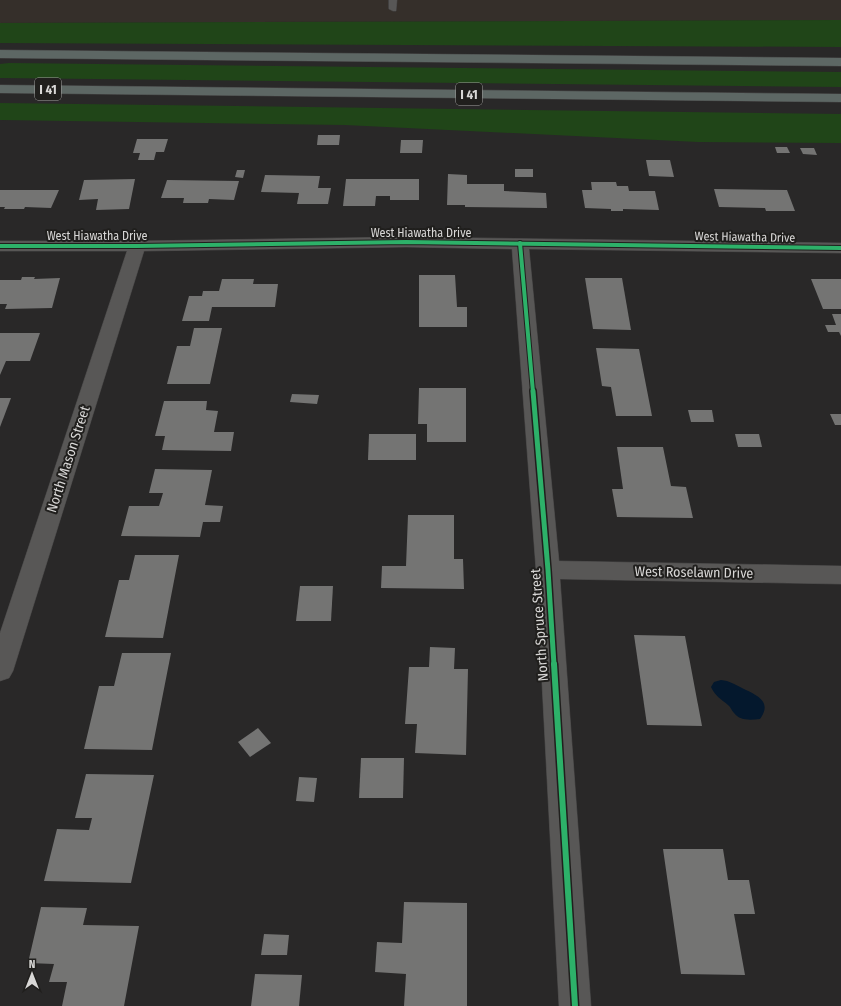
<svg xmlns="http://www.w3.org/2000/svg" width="841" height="1006" font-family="'Fira Sans Condensed',sans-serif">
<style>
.built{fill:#352f2a}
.green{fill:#204518}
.water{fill:#04182d}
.building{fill:#747473}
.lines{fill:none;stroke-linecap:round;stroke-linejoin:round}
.lane-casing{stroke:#454444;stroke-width:1}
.street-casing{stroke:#454444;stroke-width:1}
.highway-casing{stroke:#454444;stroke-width:1}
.lane{fill:#585756;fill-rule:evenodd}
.street{fill:#585756;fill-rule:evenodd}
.highway{fill:#5d6764;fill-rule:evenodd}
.cycleway-far2-casing{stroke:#201f1d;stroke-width:6}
.cycleway-far1-casing{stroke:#201f1d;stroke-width:8}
.cycleway-casing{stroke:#201f1d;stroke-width:9}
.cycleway-far2{stroke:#2db169;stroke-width:4}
.cycleway-far1{stroke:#2db169;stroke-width:5}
.cycleway{stroke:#2db169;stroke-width:6}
.labels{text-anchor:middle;stroke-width:4;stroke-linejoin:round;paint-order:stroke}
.far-street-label{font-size:12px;fill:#d8d7d6;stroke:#201f1d}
.shield{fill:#201f1d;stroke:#a1a09e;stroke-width:1}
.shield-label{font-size:13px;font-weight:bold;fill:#d8d7d6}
.street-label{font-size:14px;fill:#d8d7d6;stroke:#201f1d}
</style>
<rect width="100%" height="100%" fill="#292828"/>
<polygon class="built" points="0,0 841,0 841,20 0,23"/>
<g class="green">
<polygon points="841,20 841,47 0,43 0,23"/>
<polygon points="9,63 841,72 841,87 0,78 0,64"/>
<polygon points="0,103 841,114 841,143 698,142 345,125 0,120"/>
</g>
<path class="water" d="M721 680C730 681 734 684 742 688 756 695 773 701 760 719 750 720 740 721 734 713 731 710 731 707 728 705 721 699 715 696 711 687L714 682Z"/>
<g class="building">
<polygon points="318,135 340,135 339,145 317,145"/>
<polygon points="137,139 168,139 164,152 156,152 154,160 138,160 140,153 133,153"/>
<polygon points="401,140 423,140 422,153 400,153"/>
<polygon points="775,147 787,147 790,153 777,153"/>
<polygon points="800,148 814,148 817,155 803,154"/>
<polygon points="646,160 670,160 674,177 649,176"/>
<rect x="515" y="169" width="18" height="8"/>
<polygon points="237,170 245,170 243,178 235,177"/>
<polygon points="448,174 467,175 467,184 504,184 504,191 546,193 547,208 465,207 465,205 447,205"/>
<polygon points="265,175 320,176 318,188 331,188 328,204 297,204 299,193 261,192"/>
<polygon points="135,179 129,209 96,210 98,199 79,200 84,180"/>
<polygon points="346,179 419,179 419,200 390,200 390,196 376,196 375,206 343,206"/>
<polygon points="167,180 239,181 234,200 209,199 208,203 183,203 184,198 161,198"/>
<polygon points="591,182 616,182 617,186 628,186 629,191 655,191 659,210 623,209 623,211 611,211 611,209 585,208 582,190 592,190"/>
<polygon points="714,189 787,190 795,211 766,211 765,208 719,207"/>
<polygon points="0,190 59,190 51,208 25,207 24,209 4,209 5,207 0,207"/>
<polygon points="419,275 455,275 457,307 467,307 467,327 419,327"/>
<polygon points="22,277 35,277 34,279 60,278 52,308 5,309 7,304 0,304 0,280 21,280"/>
<polygon points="585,278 622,278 631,330 593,329"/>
<polygon points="222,279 254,279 253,284 278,284 275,307 212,307 209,321 182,321 189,296 202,296 203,291 219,291"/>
<polygon points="811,279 841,279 841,309 823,309"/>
<polygon points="832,314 841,314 841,336 839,332 828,332 825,325 836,325"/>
<polygon points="194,328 222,328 210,384 167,384 177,346 190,346"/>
<polygon points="0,333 40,333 30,361 6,361 0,375"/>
<polygon points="596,348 639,349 652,416 616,416 611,387 602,386"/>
<polygon points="419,388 466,388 466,442 427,442 427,424 418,424"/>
<polygon points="292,394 319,395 317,404 290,402"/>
<polygon points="0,398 11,398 0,427"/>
<polygon points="164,401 207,401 206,410 218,411 214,432 234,432 231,451 162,450 165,436 155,436"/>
<polygon points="688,410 712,410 714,422 691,422"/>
<polygon points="830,414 841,414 841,425 835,425"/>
<polygon points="369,434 416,434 416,460 368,460"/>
<polygon points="735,434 759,434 762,447 738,447"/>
<polygon points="617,447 663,447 671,486 686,487 693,518 617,517 612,489 623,489"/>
<polygon points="155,469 212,470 205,505 223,506 220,522 203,522 200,537 121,536 129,506 159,506 163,493 149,493"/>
<polygon points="408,515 454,515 454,559 463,559 464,589 381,588 382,566 406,566"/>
<polygon points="135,555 179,555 163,638 105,637 119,580 129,580"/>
<polygon points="300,586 333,586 331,621 296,621"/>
<polygon points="634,635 685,636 702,726 647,725"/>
<polygon points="430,647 455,648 454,669 468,669 466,755 415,753 417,724 405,724 409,667 429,667"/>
<polygon points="122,653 171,653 152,750 84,749 99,686 114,686"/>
<polygon points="258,728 271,743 250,757 238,742"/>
<polygon points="361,758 404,758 403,798 359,798"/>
<polygon points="86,774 154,775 131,883 44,881 57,829 89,830 92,818 75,818"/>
<polygon points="299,777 317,778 314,802 296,801"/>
<polygon points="663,849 723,849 728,880 749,880 755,914 734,914 745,975 681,974"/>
<polygon points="404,902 467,903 467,1006 404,1006 406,974 375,972 377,942 402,943"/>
<polygon points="41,907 87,908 83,925 139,926 124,1006 62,1006 67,982 49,982 54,964 28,963"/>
<polygon points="264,934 289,935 287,955 261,955"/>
<polygon points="255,974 302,975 299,1006 251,1006"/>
</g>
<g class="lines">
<g class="lane-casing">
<polygon id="lane" points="389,0 397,0 396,11 393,11 389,9"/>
</g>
<g class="street-casing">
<polygon id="street" points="406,237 841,243 841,253 529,249 559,561 841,566 841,584 560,579 591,1006 559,1006 536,570 512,249 406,247 144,251 13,671 9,678 0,681 0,633 127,251 0,251 0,241 137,241"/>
</g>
<g class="highway-casing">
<g id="highway">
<polygon points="0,50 841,58 841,66 0,58"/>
<polygon points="0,85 841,94 841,102 0,93"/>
</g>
</g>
<use href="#lane" class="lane"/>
<use href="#street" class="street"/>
<use href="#highway" class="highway"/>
<g class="cycleway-far2-casing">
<g id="cycleway-far2">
<polyline points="520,243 533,392"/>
<polyline points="0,246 137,246 406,242 841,248"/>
</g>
</g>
<g class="cycleway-far1-casing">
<polyline id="cycleway-far1" points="533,391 548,570 554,665"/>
</g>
<g class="cycleway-casing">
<polyline id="cycleway" points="554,664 575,1006"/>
</g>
<use href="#cycleway-far2" class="cycleway-far2"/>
<use href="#cycleway-far1" class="cycleway-far1"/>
<use href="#cycleway" class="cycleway"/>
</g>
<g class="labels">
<g class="far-street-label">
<text x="421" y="237">West Hiawatha Drive</text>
<text x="97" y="240">West Hiawatha Drive</text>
<text transform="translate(745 237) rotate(1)" y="4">West Hiawatha Drive</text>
</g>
<g class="shield">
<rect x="35" y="78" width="26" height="22" rx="3"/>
<rect x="456" y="83" width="26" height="22" rx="3"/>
</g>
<g class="shield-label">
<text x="48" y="94">I 41</text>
<text x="469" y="99">I 41</text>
</g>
<g class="street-label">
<text transform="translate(68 459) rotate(-72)" y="5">North Mason Street</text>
<text transform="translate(694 572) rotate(1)" y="5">West Roselawn Drive</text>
<text transform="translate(539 625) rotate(-94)" y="5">North Spruce Street</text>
</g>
</g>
<g transform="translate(32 974)" stroke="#201f1d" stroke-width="3" paint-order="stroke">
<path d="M0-3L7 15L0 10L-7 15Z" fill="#d8d7d6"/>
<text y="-6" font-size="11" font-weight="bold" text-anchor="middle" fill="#d8d7d6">N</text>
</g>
</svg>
